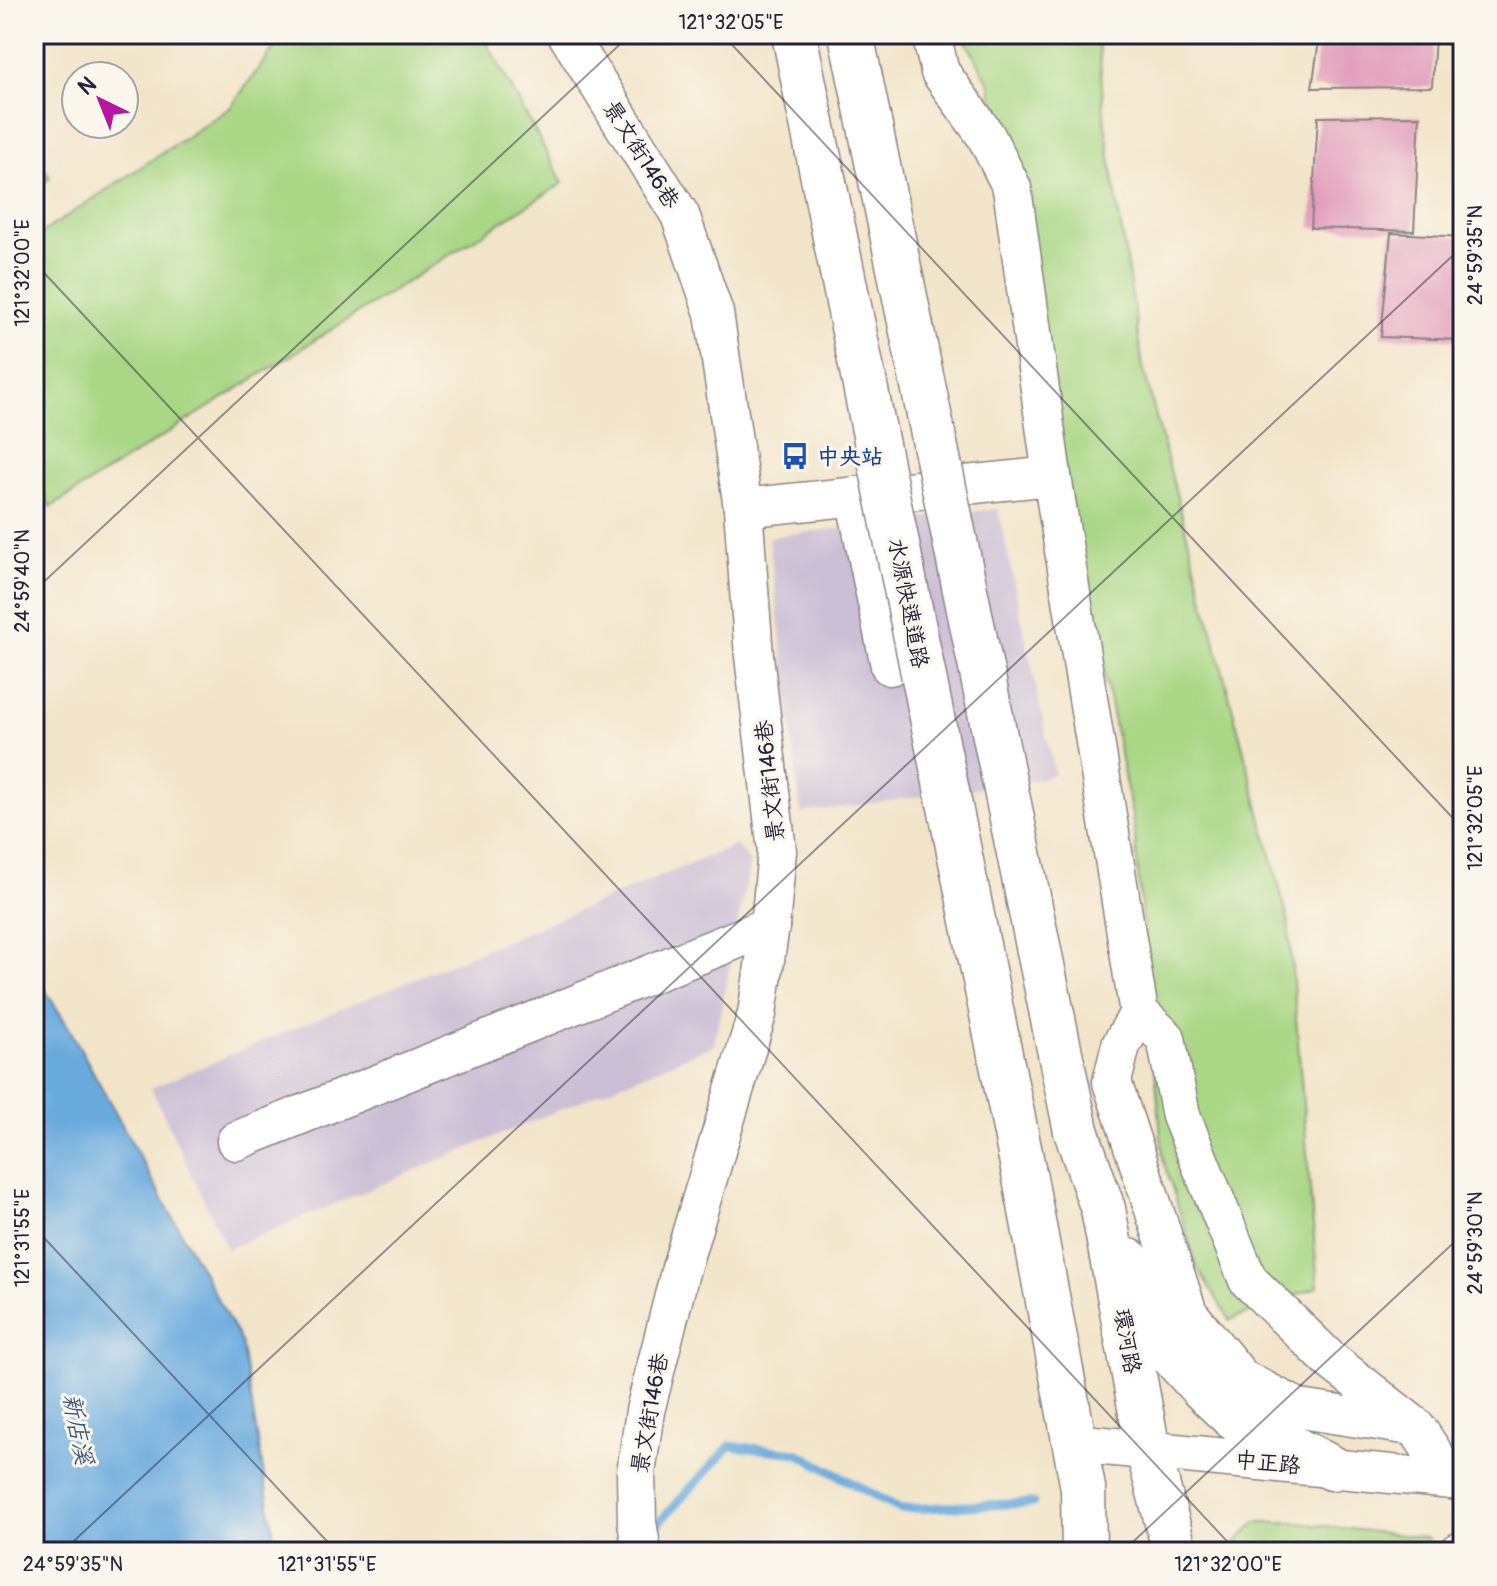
<svg xmlns="http://www.w3.org/2000/svg" width="1497" height="1586" font-family="Pangolin,'LXGW WenKai TC',sans-serif">
<style>
.industrial{fill:#cbbfd5}
.green{fill:#a9d784;stroke:#667c60;stroke-width:2}
.water{fill:#6aabde;stroke:#46668c;stroke-width:2}
.lines{fill:none;stroke-linecap:round;stroke-linejoin:round}
.stream{stroke:#6aabde;stroke-width:9}
.building{fill:#e19bba}
.minor-casing{stroke:#8a8382;stroke-width:41}
.highway-casing{stroke:#8a8382;stroke-width:47}
.minor{stroke:#fff;stroke-width:38}
.highway{stroke:#fff;stroke-width:44}
.highway-bridge-casing{stroke:#8a8382;stroke-width:47;stroke-linecap:butt}
.highway-bridge{stroke:#fff;stroke-width:44}
.ticks{fill:none;stroke:#22223b;stroke-width:2;stroke-opacity:0.45}
.labels{text-anchor:middle;stroke-width:6;stroke-linejoin:round;paint-order:stroke}
.street-label{font-size:22px;fill:#22223b;stroke:#fbf7ec}
.transit-label{font-size:22px;font-weight:bold;fill:#164399;stroke:#fbf7ec;text-anchor:start}
.water-label{font-size:24px;font-style:italic;fill:#3f597c;stroke:#fbf7ec}
.neatline{fill:none;stroke:#22223b;stroke-width:3}
.ticks-label{font-size:20px;text-anchor:middle;fill:#22223b}
</style>
<rect width="100%" height="100%" fill="#fbf7ec"/>
<filter id="ink" filterUnits="userSpaceOnUse"><feTurbulence type="fractalNoise" baseFrequency=".0125" numOctaves="2"/><feDisplacementMap in="SourceGraphic" scale="16" xChannelSelector="R" yChannelSelector="G"/><feConvolveMatrix kernelMatrix="1 2 1 2 8 2 1 2 1" color-interpolation-filters="sRGB"/></filter>
<filter id="wash" filterUnits="userSpaceOnUse"><feTurbulence type="fractalNoise" baseFrequency=".006" numOctaves="4" result="noise"/><feDisplacementMap in="SourceGraphic" scale="32" xChannelSelector="R" yChannelSelector="G"/><feGaussianBlur stdDeviation="1.8" result="paint"/><feColorMatrix in="noise" values="0 0 0 0 0 0 0 0 0 0 0 0 0 0 0 0 0 1.4 0 .05"/><feComposite in="paint" operator="in"/></filter>
<g filter="url(#wash)">
<rect width="100%" height="100%" fill="#f2e4c8"/>
<g class="industrial">
<polygon points="998,509 1055,775 1025,782 801,813 769,537"/>
<polygon points="736,845 750,862 714,1045 227,1249 151,1088"/>
</g>
<g class="green">
<polygon points="284,34 482,34 563,183 51,507 34,474 34,238 230,108"/>
<polygon points="962,34 1098,34 1105,125 1143,367 1288,920 1318,1287 1230,1320 1198,1269 1163,1159 1134,826 990,84"/>
<polygon points="34,150 50,178 34,189"/>
<polygon points="1256,1522 1289,1522 1427,1538 1436,1551 1227,1552"/>
</g>
<polygon class="water" points="34,973 68,1026 241,1342 277,1552 34,1552"/>
<g class="lines">
<polyline class="stream" points="649,1533 730,1446 797,1453 900,1509 1033,1503"/>
</g>
<g id="blocks">
<g class="building">
<polygon points="1320,34 1435,34 1432,87 1312,88"/>
<polygon points="1420,116 1414,231 1311,228 1318,117"/>
<polygon points="1391,233 1463,237 1463,340 1381,337"/>
<polygon points="1461,1135 1463,1135 1463,1169 1459,1169"/>
</g>
</g>
</g>
<g filter="url(#ink)">
<use href="#blocks" fill-opacity="0" stroke="#8a8382" stroke-width="2"/>
<g class="lines">
<g class="minor-casing">
<g id="minor">
<polyline points="567,34 680,215 714,313 743,508 754,656 777,851 770,926 757,1014 681,1268 645,1411 636,1473 637,1522 642,1552"/>
<polyline points="931,34 940,72 986,136 1012,188 1052,476 1139,1013 1166,1038 1181,1116 1248,1280 1330,1360 1416,1427 1451,1480"/>
<polyline points="855,496 890,666"/>
<polyline points="743,508 1052,476"/>
<polyline points="1139,1013 1121,1045 1112,1082 1188,1313 1242,1379 1300,1409 1411,1426"/>
<polyline points="236,1141 770,926"/>
<polyline points="1073,1443 1463,1481"/>
<polyline points="1459,1552 1463,1550"/>
</g>
</g>
<g class="highway-casing">
<g id="highway">
<polyline points="1076,1131 1103,1209 1148,1450 1175,1552"/>
<polyline points="1024,1173 1083,1488 1084,1552"/>
<polyline points="1129,1261 1171,1354 1201,1387 1234,1418 1332,1468"/>
</g>
</g>
<use href="#minor" class="minor"/>
<use href="#highway" class="highway"/>
<g class="highway-bridge-casing">
<g id="highway-bridge">
<polyline points="794,34 1024,1173"/>
<polyline points="851,34 1076,1131"/>
</g>
</g>
<use href="#highway-bridge" class="highway-bridge"/>
</g>
</g>
<path class="ticks" d="M722 34 1463 829M34 262 1237 1552M34 591 631 34M34 1227 337 1552M62 1552 1463 246M1122 1552 1463 1234"/>
<defs>
<g id="bus-bare" transform="scale(2.16)"><path d="M-5-6H5V4H4V6H2V4H-2V6H-4V4H-5ZM-3.5-4V0h7V-4ZM-3.5 1.2v1.5H-2V1.2ZM2 1.2v1.5H3.5V1.2Z" fill="#1a4fb4" stroke="#fbf7ec" stroke-width="2.5" paint-order="stroke"/></g>
</defs>
<g fill-rule="evenodd">
<use href="#bus-bare" x="795" y="456"/>
</g>
<g class="labels">
<g class="street-label">
<text transform="translate(642 154) rotate(58)" y="8">景文街146巷</text>
<text transform="translate(909 603) rotate(79)" y="8">水源快速道路</text>
<text transform="translate(769 781) rotate(-96)" y="8">景文街146巷</text>
<text transform="translate(1128 1341) rotate(80)" y="8">環河路</text>
<text transform="translate(649 1413) rotate(-80)" y="8">景文街146巷</text>
<text transform="translate(1268 1462) rotate(6)" y="8">中正路</text>
</g>
<g class="transit-label">
<text x="817" y="464">中央站</text>
</g>
<g class="water-label">
<text transform="translate(78 1429) rotate(79)" y="8">新店溪</text>
</g>
</g>
<rect width="1497" height="1586" fill="none" stroke="#fbf7ec" stroke-width="88"/>
<g transform="translate(100 100) rotate(317)"><circle r="38" fill="#fbf7ec" stroke="#a4a2a5" stroke-width="2"/>
<path d="M0-6L14 30L0 20L-14 30Z" fill="#b5179e"/>
<text y="-12" font-size="22" font-weight="bold" text-anchor="middle" fill="#22223b">N</text>
</g>
<rect x="44" y="44" width="1409" height="1498" class="neatline"/>
<g class="ticks-label">
<text x="731" y="29">121°32'05"E</text>
<text transform="translate(1475 255) rotate(-90)" y="7">24°59'35"N</text>
<text transform="translate(22 273) rotate(-90)" y="7">121°32'00"E</text>
<text transform="translate(22 581) rotate(-90)" y="7">24°59'40"N</text>
<text transform="translate(1475 818) rotate(-90)" y="7">121°32'05"E</text>
<text transform="translate(22 1238) rotate(-90)" y="7">121°31'55"E</text>
<text transform="translate(1475 1243) rotate(-90)" y="7">24°59'30"N</text>
<text x="73" y="1571">24°59'35"N</text>
<text x="327" y="1571">121°31'55"E</text>
<text x="1228" y="1571">121°32'00"E</text>
</g>
</svg>
